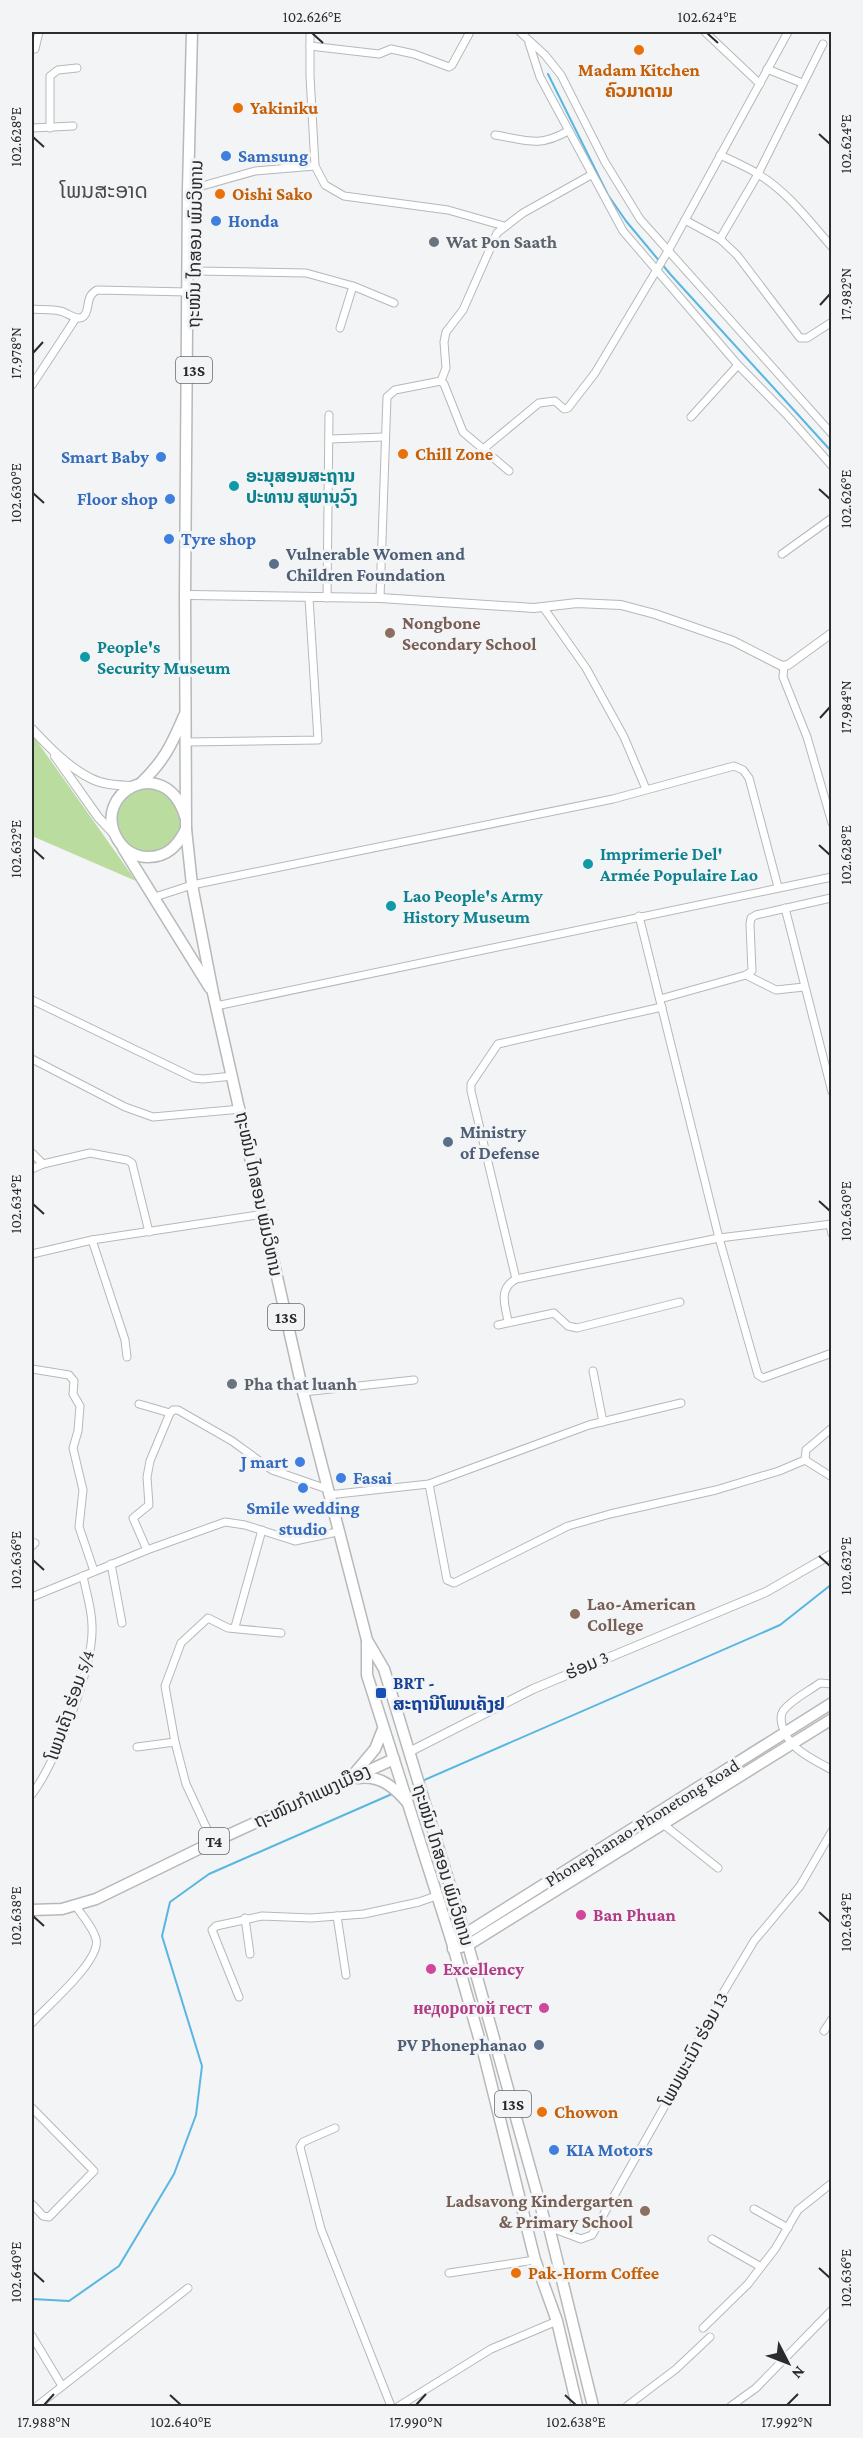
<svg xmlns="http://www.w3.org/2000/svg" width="863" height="2438" font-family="'Crimson Pro','Noto Sans Lao',serif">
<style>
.green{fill:#bbdc9f}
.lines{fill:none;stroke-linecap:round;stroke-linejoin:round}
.stream{stroke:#58b6e0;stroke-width:2}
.minor-casing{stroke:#b6b8ba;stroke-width:9}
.tertiary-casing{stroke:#b6b8ba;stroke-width:10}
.primary-casing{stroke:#b6b8ba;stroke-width:13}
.trunk-casing{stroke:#b6b8ba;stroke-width:13}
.minor{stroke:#fff;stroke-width:7}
.tertiary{stroke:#fff;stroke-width:8}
.primary{stroke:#fff;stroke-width:10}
.trunk{stroke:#fff;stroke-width:10}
.ticks{fill:none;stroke:#2b2c2d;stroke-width:2}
.food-dot{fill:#e8710a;stroke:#f2f4f6;stroke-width:2}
.shop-dot{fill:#3f7fe0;stroke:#f2f4f6;stroke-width:2}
.worship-dot{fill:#6b7280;stroke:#f2f4f6;stroke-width:2}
.culture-dot{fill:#0f9aa8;stroke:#f2f4f6;stroke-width:2}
.service-dot{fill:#5c6f8a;stroke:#f2f4f6;stroke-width:2}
.education-dot{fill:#8d6e63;stroke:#f2f4f6;stroke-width:2}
.transit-dot{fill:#1a4fb4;stroke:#f2f4f6;stroke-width:2}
.hotel-dot{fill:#d1479c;stroke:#f2f4f6;stroke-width:2}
.labels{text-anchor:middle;stroke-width:6;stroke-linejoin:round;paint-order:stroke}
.shield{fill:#f2f4f6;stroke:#676869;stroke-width:1.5}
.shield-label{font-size:16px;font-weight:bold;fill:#2b2c2d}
.food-label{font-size:18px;font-weight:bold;fill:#c56008;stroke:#f2f4f6;text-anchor:start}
.shop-label{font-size:18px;font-weight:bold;fill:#366cbe;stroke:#f2f4f6;text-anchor:start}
.worship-label{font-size:18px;font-weight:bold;fill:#5b616d;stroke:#f2f4f6;text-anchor:start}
.street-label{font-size:18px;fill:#2b2c2d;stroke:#f2f4f6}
.culture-label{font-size:18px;font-weight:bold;fill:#0d838f;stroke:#f2f4f6;text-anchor:start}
.service-label{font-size:18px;font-weight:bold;fill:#4e5e75;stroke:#f2f4f6;text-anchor:start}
.education-label{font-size:18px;font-weight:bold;fill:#785e54;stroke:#f2f4f6;text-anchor:start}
.transit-label{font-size:18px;font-weight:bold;fill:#164399;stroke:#f2f4f6;text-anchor:start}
.hotel-label{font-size:18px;font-weight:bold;fill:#b23c85;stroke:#f2f4f6;text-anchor:start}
.quarter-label{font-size:21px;fill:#494b4d;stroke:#f2f4f6}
.neatline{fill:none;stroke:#2b2c2d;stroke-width:2}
.ticks-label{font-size:15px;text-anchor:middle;fill:#2b2c2d}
</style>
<rect width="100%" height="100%" fill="#f2f4f6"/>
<g class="green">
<polygon points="32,734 34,737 136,881 32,836"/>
<polygon points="155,785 178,803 184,829 169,850 140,855 125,846 114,815 132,788"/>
</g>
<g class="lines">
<g class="stream">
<polyline points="548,74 608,195 626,221 671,275 832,452"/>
<polyline points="422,1781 780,1625 832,1584"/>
<polyline points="32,2299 69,2301 119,2266 174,2174 196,2115 202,2066 162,1936 170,1902 209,1874 392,1794"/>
</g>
<g class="minor-casing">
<g id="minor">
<polyline points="310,32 310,76 315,166"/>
<polyline points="520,32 545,55 561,75 605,162 640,219 832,434"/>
<polyline points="705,32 760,84"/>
<polyline points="529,43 540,77 623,231 738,365 786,414 832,466"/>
<polyline points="310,46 379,54 391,49 414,54 449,67 452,65 470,32"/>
<polyline points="35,49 39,32"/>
<polyline points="767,69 802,83"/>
<polyline points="32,128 73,126"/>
<polyline points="50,128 50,76 58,70 77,68"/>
<path d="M495 135C527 140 538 148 568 131"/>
<path d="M720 155C733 161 747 167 758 174 788 192 809 221 832 247"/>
<polyline points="195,188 255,171 315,166 325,185 344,196 448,210 504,226"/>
<polyline points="685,220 720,239 737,255 800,338 807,338 832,322"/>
<polyline points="720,239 758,174 823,44"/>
<polyline points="195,271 306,273 353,286 394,303"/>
<path d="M32 309C41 310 51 309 60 311 68 312 82 327 87 310 89 301 88 295 97 290L188 292"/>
<polyline points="340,328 353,286"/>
<polyline points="441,381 446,368 444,342 446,332 463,310 497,233 523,213 591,175"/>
<polyline points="32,385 76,318"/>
<polyline points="691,417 738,365"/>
<polyline points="330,439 384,437"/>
<polyline points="482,450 539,403 555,401 564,409 568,408 595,373 668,251 788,32"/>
<polyline points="782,554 832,518"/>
<polyline points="327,598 329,415"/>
<polyline points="380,598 387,397 395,390 441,381 444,384 463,432 509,471"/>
<polyline points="543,607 586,668 624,737 646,789"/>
<polyline points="784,666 783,677 807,737 832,823"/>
<polyline points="186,742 318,740 309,598"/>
<polyline points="155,897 192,885 613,799 734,766 743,770 749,778 778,887"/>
<polyline points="785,908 832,1092"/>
<polyline points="639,916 719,1238 758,1375 763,1378 832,1353"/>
<polyline points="746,975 776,990 804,987"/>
<polyline points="660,999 746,975 752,971 750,924 751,918 756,915 831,898"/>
<polyline points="32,1000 194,1078 203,1079 233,1076"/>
<polyline points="216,1006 832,877"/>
<polyline points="32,1059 125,1107 153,1117 241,1109"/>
<polyline points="32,1153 43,1164 90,1153 127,1160 132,1163 149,1232"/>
<polyline points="32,1169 43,1164"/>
<polyline points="830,1225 832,1234"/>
<polyline points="92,1240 125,1340 127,1357"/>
<polyline points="32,1254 92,1240 264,1214"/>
<polyline points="516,1279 471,1091 471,1084 498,1044 662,1007"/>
<path d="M508 1321C505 1305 498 1289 516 1279L719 1238 832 1224"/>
<polyline points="498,1325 554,1313 568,1326 577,1328 680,1302"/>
<polyline points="32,1369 69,1375 74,1381 73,1394 80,1406 78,1431 73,1448 83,1490 79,1527 94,1571"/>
<polyline points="593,1371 603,1422"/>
<polyline points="303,1392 414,1380"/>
<polyline points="139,1404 170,1413 173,1410 178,1410 232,1441 272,1470 327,1489"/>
<polyline points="805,1460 832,1477"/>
<polyline points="429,1484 447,1580 454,1583 568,1526 610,1514 716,1490 779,1471 805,1460 806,1450 832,1428"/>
<polyline points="328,1495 429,1484 589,1425 681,1403"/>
<polyline points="32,1546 35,1543"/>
<polyline points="147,1550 133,1518 149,1505 147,1477 150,1461 170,1413"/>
<polyline points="111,1564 122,1623"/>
<polyline points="32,1597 147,1550 225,1522 245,1525 295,1541 337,1532"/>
<polyline points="235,1627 262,1530"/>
<path d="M832 1684 820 1683C809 1691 791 1700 783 1711 780 1716 781 1720 782 1725 788 1749 811 1758 832 1770"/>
<polyline points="137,1747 175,1742"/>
<path d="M32 1794C56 1763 94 1666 92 1626 92 1609 86 1592 83 1576"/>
<polyline points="663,1824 718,1868"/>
<polyline points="213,1842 186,1784 175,1742 165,1686 181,1643 208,1618 228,1628 281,1633"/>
<polyline points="337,1916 346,1975"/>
<polyline points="245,1918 250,1954"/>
<polyline points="239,1997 212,1930 216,1926 262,1916 311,1918 364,1914 419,1902 436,1896"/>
<path d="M32 2023C46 2007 102 1960 96 1939 93 1927 82 1916 76 1906"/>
<polyline points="824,2031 832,2019"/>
<polyline points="32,2108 94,2171 49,2217 43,2216 32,2204"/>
<polyline points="335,2128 303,2142 300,2147 321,2229 391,2406"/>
<polyline points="754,2209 788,2228"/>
<polyline points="549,2227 581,2239 592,2235 672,2093 720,1998 754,1941 800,1886 832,1831"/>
<polyline points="712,2239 761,2267"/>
<polyline points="449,2273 535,2260"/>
<polyline points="703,2328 748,2284 761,2267 775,2249 798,2210 832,2183"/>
<polyline points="32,2336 62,2386"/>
<polyline points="37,2406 188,2288"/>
<polyline points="399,2406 491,2349 557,2321"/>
<polyline points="627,2406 676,2369 710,2337"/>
<polyline points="731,2406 756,2388 832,2310"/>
</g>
</g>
<g class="tertiary-casing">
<g id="tertiary">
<polyline points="191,595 380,598 534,608 577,603 621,605 655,614 733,641 782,666 788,665 832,633"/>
<path d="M32 729C48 746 68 767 90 778 103 785 118 785 132 786"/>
<polyline points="55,756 98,817 114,834"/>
<polyline points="409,1752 533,1689 766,1592 832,1554"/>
</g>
</g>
<g class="primary-casing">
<g id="primary">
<polyline points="354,1774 375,1749 383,1729"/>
<path d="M358 1778C380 1775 394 1787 407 1802"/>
<polyline points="32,1910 62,1909 96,1899 213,1842 394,1759"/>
<polyline points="451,1939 465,1934 832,1703"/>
<polyline points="453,1949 468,1945 832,1719"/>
</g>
</g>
<g class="trunk-casing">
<g id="trunk">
<path d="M141 783C164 761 172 744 184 716"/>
<path d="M185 816C165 752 89 793 118 840 125 851 136 857 148 857 168 857 178 845 186 829L185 596 188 189 192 32"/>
<polyline points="186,829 192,885 213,993 303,1392 367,1640 384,1669 468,1945 545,2222 549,2227 593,2406"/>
<polyline points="123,848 210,988"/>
<polyline points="367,1642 367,1675 451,1939 485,2059 535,2260 557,2321 577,2406"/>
</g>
</g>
<use href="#minor" class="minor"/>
<use href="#tertiary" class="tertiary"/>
<use href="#primary" class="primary"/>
<use href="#trunk" class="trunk"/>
</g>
<path class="ticks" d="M312 33 323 43M707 33 718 43M819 134 830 144M33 137 44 147M820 305 830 294M33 353 43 342M819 489 830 499M33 493 44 503M820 718 830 707M819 845 830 855M33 849 44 859M819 1201 830 1211M33 1204 44 1214M819 1556 830 1566M33 1560 44 1570M819 1912 830 1922M33 1916 44 1926M819 2268 830 2278M33 2272 44 2282M170 2395 181 2405M565 2395 576 2405M44 2405 54 2394M416 2405 426 2394M787 2405 798 2394"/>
<g class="food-dot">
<circle cx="639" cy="50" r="6"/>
<circle cx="238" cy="108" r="6"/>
<circle cx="220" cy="194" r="6"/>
<circle cx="403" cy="454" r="6"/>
<circle cx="542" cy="2112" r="6"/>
<circle cx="516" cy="2273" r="6"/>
</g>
<g class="shop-dot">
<circle cx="226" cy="156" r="6"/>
<circle cx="216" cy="221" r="6"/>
<circle cx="161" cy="457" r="6"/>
<circle cx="170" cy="499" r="6"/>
<circle cx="169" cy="539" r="6"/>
<circle cx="300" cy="1462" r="6"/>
<circle cx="341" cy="1478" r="6"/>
<circle cx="303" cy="1488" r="6"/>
<circle cx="554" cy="2150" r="6"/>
</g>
<g class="worship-dot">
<circle cx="434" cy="242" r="6"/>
<circle cx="232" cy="1384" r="6"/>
</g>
<g class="culture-dot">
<circle cx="234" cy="486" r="6"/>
<circle cx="85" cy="657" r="6"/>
<circle cx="588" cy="864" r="6"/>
<circle cx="391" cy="906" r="6"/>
</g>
<g class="service-dot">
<circle cx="274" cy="564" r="6"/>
<circle cx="448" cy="1142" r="6"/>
<circle cx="539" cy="2045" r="6"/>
</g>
<g class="education-dot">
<circle cx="390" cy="633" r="6"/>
<circle cx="575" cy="1614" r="6"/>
<circle cx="645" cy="2211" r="6"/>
</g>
<rect class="transit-dot" x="375" y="1687" width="12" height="12" rx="3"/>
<g class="hotel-dot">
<circle cx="581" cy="1915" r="6"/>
<circle cx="431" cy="1969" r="6"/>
<circle cx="544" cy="2008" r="6"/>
</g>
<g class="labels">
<g class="shield">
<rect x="176" y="357" width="36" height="26" rx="4.5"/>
<rect x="268" y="1304" width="36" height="26" rx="4.5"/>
<rect x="199" y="1828" width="30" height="26" rx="4.5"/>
<rect x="495" y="2091" width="36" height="26" rx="4.5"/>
</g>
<g class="shield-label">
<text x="194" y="376">13S</text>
<text x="286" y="1323">13S</text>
<text x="214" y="1847">T4</text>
<text x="513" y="2110">13S</text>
</g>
<g class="food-label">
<text x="639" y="76" text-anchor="middle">Madam Kitchen<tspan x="639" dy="21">ຄົວມາດາມ</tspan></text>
<text x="250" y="114">Yakiniku</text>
<text x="232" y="200">Oishi Sako</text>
<text x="415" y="460">Chill Zone</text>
<text x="554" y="2118">Chowon</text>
<text x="528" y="2279">Pak-Horm Coffee</text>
</g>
<g class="shop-label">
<text x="238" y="162">Samsung</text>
<text x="228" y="227">Honda</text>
<text x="149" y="463" text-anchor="end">Smart Baby</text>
<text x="158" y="505" text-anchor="end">Floor shop</text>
<text x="181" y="545">Tyre shop</text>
<text x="288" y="1468" text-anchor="end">J mart</text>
<text x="353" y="1484">Fasai</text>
<text x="303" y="1514" text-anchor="middle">Smile wedding<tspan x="303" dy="21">studio</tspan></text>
<text x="566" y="2156">KIA Motors</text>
</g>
<g class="worship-label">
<text x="446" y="248">Wat Pon Saath</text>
<text x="244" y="1390">Pha that luanh</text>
</g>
<g class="street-label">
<text transform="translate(195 244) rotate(-89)" y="6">ຖະໜົນ ໄກສອນ ພົມວິຫານ</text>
<text transform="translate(259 1194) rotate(78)" y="6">ຖະໜົນ ໄກສອນ ພົມວິຫານ</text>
<text transform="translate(587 1665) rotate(-24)" y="6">ຮ່ອມ 3</text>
<text transform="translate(70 1705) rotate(-71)" y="6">ໂພນເຄັງ ຮ່ອມ 5/4</text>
<text transform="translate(312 1796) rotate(-25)" y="6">ຖະໜົນກຳແພງເມືອງ</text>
<text transform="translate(642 1823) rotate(-32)" y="6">Phonephanao-Phonetong Road</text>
<text transform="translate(443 1865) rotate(73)" y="6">ຖະໜົນ ໄກສອນ ພົມວິຫານ</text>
<text transform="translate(694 2049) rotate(-62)" y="6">ໂພນພະເນົາ ຮ່ອມ 13</text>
</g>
<g class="culture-label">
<text x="246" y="482">ອະນຸສອນສະຖານ<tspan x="246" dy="21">ປະທານ ສຸພານຸວົງ</tspan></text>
<text x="97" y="653">People's<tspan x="97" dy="21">Security Museum</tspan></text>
<text x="600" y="860">Imprimerie Del'<tspan x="600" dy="21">Armée Populaire Lao</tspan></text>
<text x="403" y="902">Lao People's Army<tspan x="403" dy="21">History Museum</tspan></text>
</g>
<g class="service-label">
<text x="286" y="560">Vulnerable Women and<tspan x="286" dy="21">Children Foundation</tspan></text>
<text x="460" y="1138">Ministry<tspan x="460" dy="21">of Defense</tspan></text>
<text x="527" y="2051" text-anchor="end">PV Phonephanao</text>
</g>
<g class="education-label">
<text x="402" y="629">Nongbone<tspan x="402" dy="21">Secondary School</tspan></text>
<text x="587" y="1610">Lao-American<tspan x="587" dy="21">College</tspan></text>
<text x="633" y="2207" text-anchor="end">Ladsavong Kindergarten<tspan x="633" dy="21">&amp; Primary School</tspan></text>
</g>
<g class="transit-label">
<text x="393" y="1689">BRT -<tspan x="393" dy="21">ສະຖານີໂພນເຄັງຢ</tspan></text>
</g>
<g class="hotel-label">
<text x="593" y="1921">Ban Phuan</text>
<text x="443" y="1975">Excellency</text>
<text x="532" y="2014" text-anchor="end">недорогой гест</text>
</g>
<g class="quarter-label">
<text x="104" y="198">ໂພນສະອາດ</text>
</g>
</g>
<rect width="863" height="2438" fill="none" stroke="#f2f4f6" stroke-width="66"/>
<g transform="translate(788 2363) rotate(132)" stroke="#f2f4f6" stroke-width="4.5" paint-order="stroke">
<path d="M0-4.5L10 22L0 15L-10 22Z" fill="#2b2c2d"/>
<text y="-9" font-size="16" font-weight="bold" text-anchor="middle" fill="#2b2c2d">N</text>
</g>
<rect x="33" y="33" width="797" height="2372" class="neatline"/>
<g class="ticks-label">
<text x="312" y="22">102.626°E</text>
<text x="707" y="22">102.624°E</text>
<text transform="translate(16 137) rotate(-90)" y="5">102.628°E</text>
<text transform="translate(846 144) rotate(-90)" y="5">102.624°E</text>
<text transform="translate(846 294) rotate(-90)" y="5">17.982°N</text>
<text transform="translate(16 353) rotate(-90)" y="5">17.978°N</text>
<text transform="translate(16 493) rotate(-90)" y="5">102.630°E</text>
<text transform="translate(846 499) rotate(-90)" y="5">102.626°E</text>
<text transform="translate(846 707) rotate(-90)" y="5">17.984°N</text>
<text transform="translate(16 849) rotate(-90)" y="5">102.632°E</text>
<text transform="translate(846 855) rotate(-90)" y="5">102.628°E</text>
<text transform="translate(16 1204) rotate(-90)" y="5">102.634°E</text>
<text transform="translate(846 1211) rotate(-90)" y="5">102.630°E</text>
<text transform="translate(16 1560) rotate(-90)" y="5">102.636°E</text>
<text transform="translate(846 1566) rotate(-90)" y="5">102.632°E</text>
<text transform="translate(16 1916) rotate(-90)" y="5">102.638°E</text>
<text transform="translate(846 1922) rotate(-90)" y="5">102.634°E</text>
<text transform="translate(16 2272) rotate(-90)" y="5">102.640°E</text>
<text transform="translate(846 2278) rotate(-90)" y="5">102.636°E</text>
<text x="44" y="2427">17.988°N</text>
<text x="181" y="2427">102.640°E</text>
<text x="416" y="2427">17.990°N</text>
<text x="576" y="2427">102.638°E</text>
<text x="787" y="2427">17.992°N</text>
</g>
</svg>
